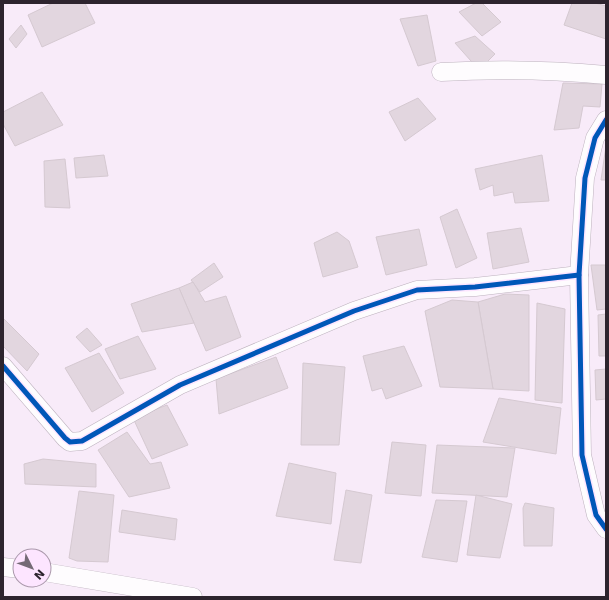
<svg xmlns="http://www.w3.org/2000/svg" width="609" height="600" font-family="'DejaVu Sans',sans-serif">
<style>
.building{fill:#e2d6df;stroke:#d5c9d1}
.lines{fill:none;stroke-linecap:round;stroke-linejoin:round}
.minor-casing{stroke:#bdb2be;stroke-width:19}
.minor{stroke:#fefcfe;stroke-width:18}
.cycleway-casing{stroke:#fde5ff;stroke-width:8}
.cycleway{stroke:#0057b8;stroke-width:5}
</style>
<rect width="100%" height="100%" fill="#f8ebf9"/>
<g class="building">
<polygon points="53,3 85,3 95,23 42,47 28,15"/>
<polygon points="476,3 482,3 501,22 482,36 459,12"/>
<polygon points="572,3 595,3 606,6 606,39 564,25"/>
<polygon points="427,15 436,61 418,66 400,19"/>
<polygon points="21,25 27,34 16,48 9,39"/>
<polygon points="475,36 495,54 479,70 455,43"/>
<polygon points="563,83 602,84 600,107 583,106 579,128 554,130"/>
<polygon points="42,92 63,125 15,146 3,124 3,112"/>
<polygon points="418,98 436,119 405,141 389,112"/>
<polygon points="606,146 606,180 601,180"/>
<polygon points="104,155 108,176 76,178 74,158"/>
<polygon points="542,155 549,201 515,203 513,192 494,196 493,185 480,190 475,169"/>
<polygon points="65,159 70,208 45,207 44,161"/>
<polygon points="457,209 477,258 456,268 440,217"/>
<polygon points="521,228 529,262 493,269 487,233"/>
<polygon points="419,229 427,265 386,275 376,237"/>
<polygon points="337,232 349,241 358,267 323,277 314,243"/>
<polygon points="214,263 223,277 200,292 191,280"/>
<polygon points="591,265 606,265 606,309 597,310"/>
<polygon points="193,282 205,302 226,296 241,337 206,351 179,288"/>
<polygon points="179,288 194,323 142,332 131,304"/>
<polygon points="505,294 529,295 529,391 493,389 478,302"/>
<polygon points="452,300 478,302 493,389 440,387 425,311"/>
<polygon points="537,303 565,309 562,403 535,400"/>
<polygon points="606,314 606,356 599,356 598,315"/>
<polygon points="3,318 39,354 27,371 3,346"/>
<polygon points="87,328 102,345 90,352 76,337"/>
<polygon points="138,336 156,369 120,379 105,349"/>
<polygon points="404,346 422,386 386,399 382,388 372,391 363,356"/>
<polygon points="99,353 124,393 92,412 65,368"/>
<polygon points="276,357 288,388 219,414 216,379"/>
<polygon points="303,363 345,367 339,445 301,445"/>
<polygon points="606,369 606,399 596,400 595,370"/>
<polygon points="499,398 561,408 556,454 483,442"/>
<polygon points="167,405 188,445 152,459 133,418"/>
<polygon points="127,432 150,464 161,462 170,488 129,497 98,450"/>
<polygon points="392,442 426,445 421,496 385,493"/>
<polygon points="437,445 515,448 507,497 432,493"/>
<polygon points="43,459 96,464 96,487 25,484 24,464"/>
<polygon points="289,463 336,473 331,524 276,516"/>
<polygon points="346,490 372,495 361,563 334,560"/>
<polygon points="79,491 114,495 108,562 77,561 69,558"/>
<polygon points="476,495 512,504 500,558 467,555"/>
<polygon points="436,500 467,501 457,562 422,557"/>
<polygon points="525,503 554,508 552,546 524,546 523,508"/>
<polygon points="122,510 177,519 175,540 119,532"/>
</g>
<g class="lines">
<g class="minor-casing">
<g id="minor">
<path d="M441 72C496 69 551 70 606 75"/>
<polyline points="579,275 582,455 596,515 606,529"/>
<polyline points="3,366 65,438 70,442 82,441 180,385 354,311 417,290 475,287 579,275 585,178 595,138 606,120"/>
<polyline points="3,567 20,569"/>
<polyline points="44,572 193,597"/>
</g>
</g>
<use href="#minor" class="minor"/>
<g class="cycleway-casing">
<g id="cycleway">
<polyline points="579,275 582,455 596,515 606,529"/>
<polyline points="3,366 65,438 70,442 82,441 180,385 354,311 417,290 475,287 579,275 585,178 595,138 606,120"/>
</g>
</g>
<use href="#cycleway" class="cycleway"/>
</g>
<rect width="609" height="600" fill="none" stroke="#2d242e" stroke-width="8"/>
<g transform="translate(32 568) rotate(132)"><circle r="19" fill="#fde5ff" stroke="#aa98ab"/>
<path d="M0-3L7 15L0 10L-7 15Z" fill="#746a75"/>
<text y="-6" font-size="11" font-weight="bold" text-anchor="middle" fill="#2d242e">N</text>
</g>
</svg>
